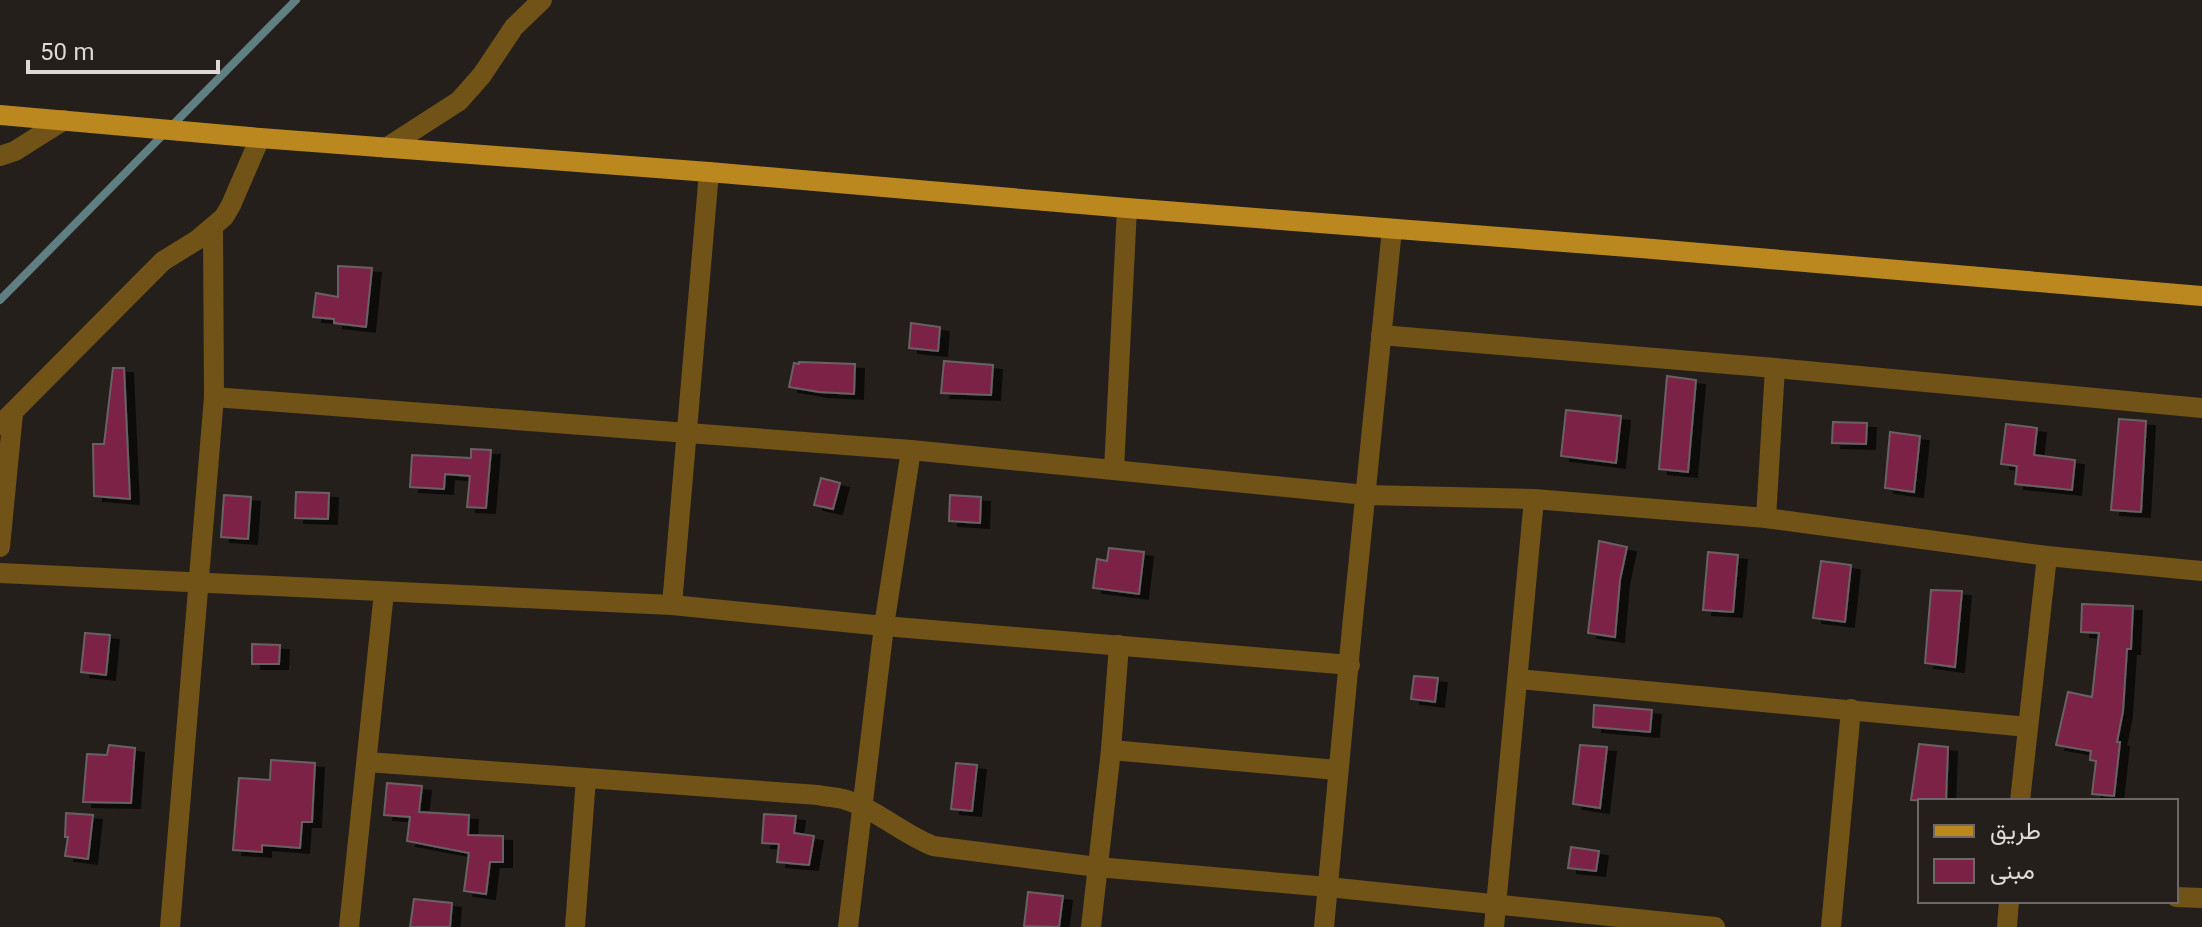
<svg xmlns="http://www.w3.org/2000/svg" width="2202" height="927" font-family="Georgia,Vazirmatn,serif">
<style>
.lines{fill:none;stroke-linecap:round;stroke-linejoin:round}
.stream{stroke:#607f83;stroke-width:8}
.building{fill:#7c2146;stroke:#696163;stroke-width:2;filter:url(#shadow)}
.minor{stroke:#725317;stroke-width:20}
.major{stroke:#bb881f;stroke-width:20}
</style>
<defs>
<filter id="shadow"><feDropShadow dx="9" dy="5" stdDeviation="0" flood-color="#0009"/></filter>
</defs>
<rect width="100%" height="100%" fill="#241f1b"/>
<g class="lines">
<polyline class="stream" points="0,300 296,0"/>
</g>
<g class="building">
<polygon points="338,266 372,268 366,327 334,323 334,319 313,317 316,293 338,297"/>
<polygon points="911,323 940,327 938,351 909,348"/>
<polygon points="944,361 993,365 991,395 941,393"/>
<polygon points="799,362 855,364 854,394 819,392 789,387 794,363 799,364"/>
<polygon points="113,368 124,368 130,499 94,496 93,444 104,444"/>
<polygon points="1667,376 1696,380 1688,472 1659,469"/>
<polygon points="1566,410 1621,416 1616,463 1561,456"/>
<polygon points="2119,419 2146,421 2141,512 2111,510"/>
<polygon points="1833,422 1867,423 1866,444 1832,443"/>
<polygon points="2006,424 2037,428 2034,455 2075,460 2072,490 2015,484 2017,466 2001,464"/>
<polygon points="1890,432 1920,436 1914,492 1885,488"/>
<polygon points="471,449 491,450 486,508 467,507 470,476 445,474 444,489 410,487 412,455 471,458"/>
<polygon points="821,478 840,483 833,509 814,505"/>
<polygon points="296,492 329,493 328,519 295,518"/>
<polygon points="224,495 251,497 248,539 221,537"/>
<polygon points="950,495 981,497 980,523 949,521"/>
<polygon points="1599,541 1627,547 1620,580 1615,637 1588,633"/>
<polygon points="1109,548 1144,552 1139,594 1093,588 1097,559 1107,561"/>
<polygon points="1708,552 1738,555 1733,612 1703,610"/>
<polygon points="1821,561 1851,565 1845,622 1813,618"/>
<polygon points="1931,590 1962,591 1955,667 1925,663"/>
<polygon points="2082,604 2133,606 2131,649 2127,649 2123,711 2117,742 2120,742 2114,796 2092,794 2096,761 2090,760 2091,751 2056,745 2068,692 2092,697 2099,633 2081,632"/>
<polygon points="85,633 110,635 106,675 81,672"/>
<polygon points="252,644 280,645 279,664 252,664"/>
<polygon points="1414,676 1438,678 1435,702 1411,699"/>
<polygon points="1594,705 1652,710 1650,732 1593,727"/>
<polygon points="1919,744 1948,747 1946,801 1911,800"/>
<polygon points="109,745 135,748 131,803 83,802 87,754 107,755"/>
<polygon points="1580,745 1607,747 1600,808 1573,804"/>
<polygon points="271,760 315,763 312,822 302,822 300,848 262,845 262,852 233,850 239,778 270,780"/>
<polygon points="956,763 977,765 972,811 951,809"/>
<polygon points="387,783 422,786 419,812 469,815 468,835 503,836 503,862 490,862 486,894 464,891 469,853 407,841 410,817 384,815"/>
<polygon points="66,813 93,815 88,859 65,856 68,837 65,837"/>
<polygon points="764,814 796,816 794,833 814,836 809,865 777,862 779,844 762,843"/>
<polygon points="1571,847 1599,851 1596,871 1568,868"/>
<polygon points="1028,892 1063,896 1059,927 1024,926"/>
<polygon points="414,899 452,903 450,927 410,927"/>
</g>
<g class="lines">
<g class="minor">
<polyline points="386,148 459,101 482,75 514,27 542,0"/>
<polyline points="0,156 15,151 64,120"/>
<polyline points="1381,335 1775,368 2202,408"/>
<polyline points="214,397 911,450 1366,495 1534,499 1766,518 2047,556 2202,571"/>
<polyline points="0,425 163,261 197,240 224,217 231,205 260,138"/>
<polyline points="1114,470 1127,208"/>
<polyline points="1766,518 1775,368"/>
<polyline points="0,547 13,413"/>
<polyline points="0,573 672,605 884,626 1350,665"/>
<polyline points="672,605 709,172"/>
<polyline points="1519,679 2028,727"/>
<polyline points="1111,750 1337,770"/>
<path d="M367 762 818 795C826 797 835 797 843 799 875 808 902 834 933 846L1097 867 1328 887 1715 927"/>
<polyline points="2020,801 2047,556"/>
<polyline points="2176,897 2202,898"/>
<polyline points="170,927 214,397 213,227"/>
<polyline points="349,927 384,592"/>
<polyline points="575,927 586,778"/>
<polyline points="848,927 884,626 911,450"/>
<polyline points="1091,927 1111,750 1119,645"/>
<path d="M1324 927C1345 694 1368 462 1392 229"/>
<polyline points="1494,927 1534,499"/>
<polyline points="1831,927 1851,709"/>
<polyline points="2007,927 2009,901"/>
</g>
<polyline class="major" points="0,115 260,138 709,172 1127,208 1641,248 2202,296"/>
</g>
<rect x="1918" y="799" width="260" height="104" fill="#241f1b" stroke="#6e6966" stroke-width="2"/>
<rect x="1934" y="825" width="40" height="12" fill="#bb881f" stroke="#6e6966" stroke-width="2"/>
<text x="1990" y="839" font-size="24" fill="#dcd9d6">طريق</text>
<rect x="1934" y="859" width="40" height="24" fill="#7c2146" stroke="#6e6966" stroke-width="2"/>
<text x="1990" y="879" font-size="24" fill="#dcd9d6">مبنى</text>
<path d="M28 60v12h190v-12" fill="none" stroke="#dcd9d6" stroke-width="4"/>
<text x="40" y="60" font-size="24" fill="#dcd9d6" stroke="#241f1b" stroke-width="6" paint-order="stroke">50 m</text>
</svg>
